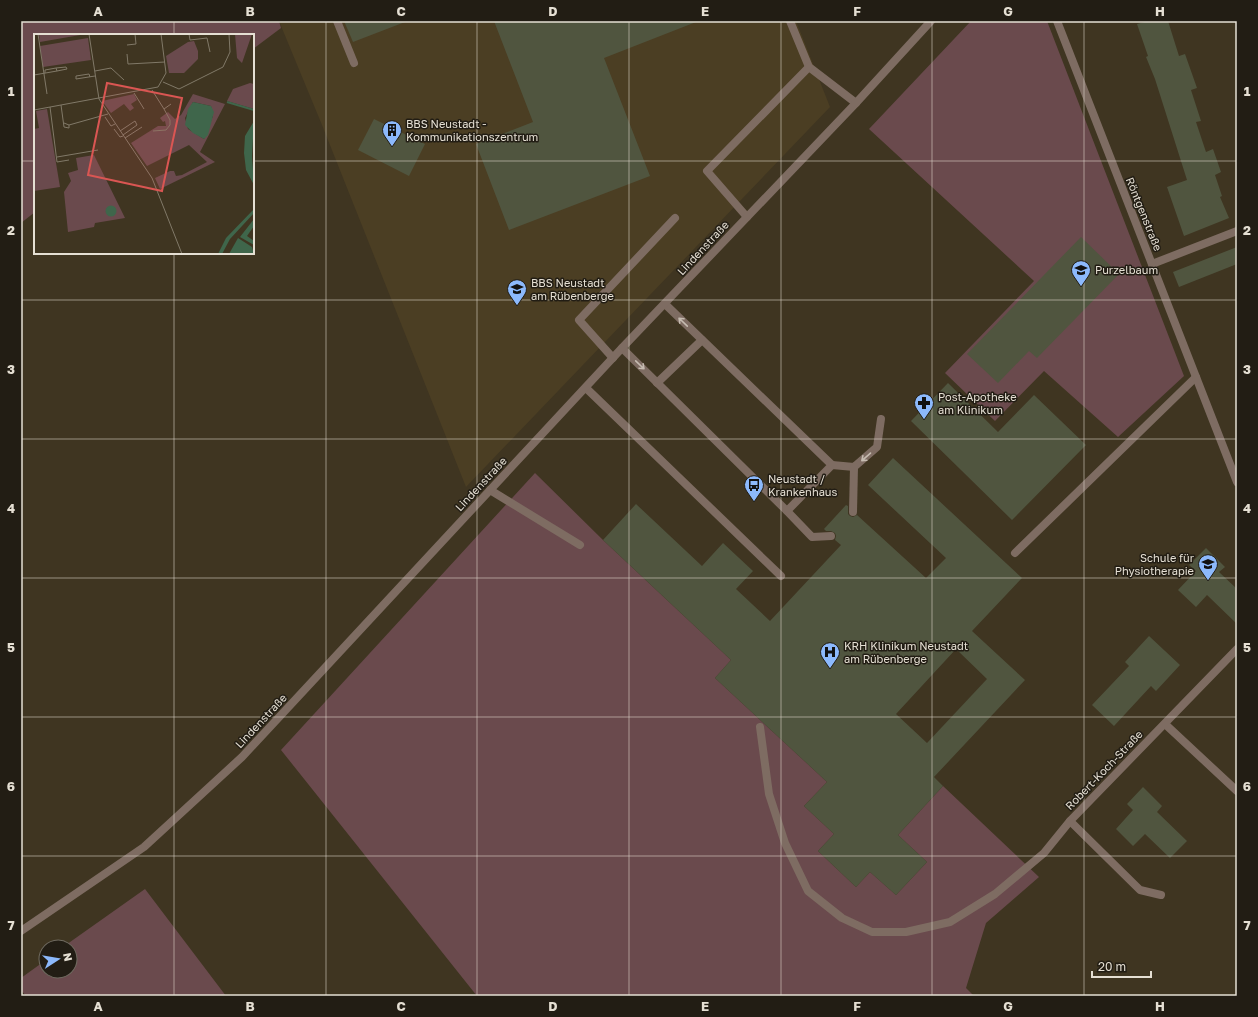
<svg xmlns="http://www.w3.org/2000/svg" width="1258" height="1017" font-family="'Golos Text',sans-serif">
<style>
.built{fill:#4b3e23}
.green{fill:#6a4a4d}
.building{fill:#50553f;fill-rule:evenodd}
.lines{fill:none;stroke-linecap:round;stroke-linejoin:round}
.lane{stroke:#7e6c62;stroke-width:8}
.street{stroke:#7e6c62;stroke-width:8}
.oneway{stroke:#c6bcb1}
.grid{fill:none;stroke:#e5dfd3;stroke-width:1;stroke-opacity:0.55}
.labels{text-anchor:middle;stroke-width:3;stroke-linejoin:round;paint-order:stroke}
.poi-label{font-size:11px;fill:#e5dfd3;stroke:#221d14;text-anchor:start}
.street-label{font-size:11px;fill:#e5dfd3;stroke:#221d14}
.inset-river{fill:none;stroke:#3f664b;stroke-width:2}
.inset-road{fill:none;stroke:#817968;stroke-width:1}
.view{fill:#da5653;fill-opacity:0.15;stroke:#da5653;stroke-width:2}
.inset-edge{fill:none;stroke:#e5dfd3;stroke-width:2}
.neatline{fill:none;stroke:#e5dfd3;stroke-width:1.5}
.grid-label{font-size:13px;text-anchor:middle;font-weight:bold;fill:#e5dfd3}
</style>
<rect width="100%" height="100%" fill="#3f3521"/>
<polygon class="built" points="279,21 796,21 830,107 466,487 322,125"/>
<g class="green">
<polygon points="21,21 279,21 281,28 253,49 253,35 35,35 35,212 21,223"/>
<polygon points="971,21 1047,21 1184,376 1118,437 1044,371 995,421 945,373 1034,281 869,129"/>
<polygon points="535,473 603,540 731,660 715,678 827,782 804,806 834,834 818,851 856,887 870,872 896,895 927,862 898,835 943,786 1039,877 986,923 966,988 974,996 477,996 281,750"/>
<polygon points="145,889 226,996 26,996 21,990 21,978 46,960 46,971 70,971 70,947 63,947"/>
</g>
<g class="building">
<polygon points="344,21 404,21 405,22 353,42"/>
<polygon points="494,21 696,21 696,22 604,58 650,176 509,230 476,144 533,122"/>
<polygon points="1148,21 1168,21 1179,56 1185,54 1197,88 1191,90 1201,121 1196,122 1206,152 1213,149 1221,172 1215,175 1222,196 1220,197 1229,218 1184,236 1167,187 1187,180 1155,79 1146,57 1148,56 1137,24"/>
<polygon points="374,119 425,144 409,176 358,150"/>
<polygon points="1081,237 1119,274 1037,358 1029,351 998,383 967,354"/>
<polygon points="1237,247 1237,264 1179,287 1173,272"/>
<polygon points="948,383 998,432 1034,395 1086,445 1012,520 911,421"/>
<path d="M893 458 1022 578 972 631 1025 680 934 777 943 786 898 835 927 862 896 895 870 872 856 887 818 851 834 834 804 806 827 782 715 678 731 660 603 540 636 504 702 566 723 543 753 571 736 589 770 621 841 545 835 540 836 536 835 533 831 531H826L824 529 846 505 848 506V514L850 516 853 517 857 515 926 578 946 558 868 485ZM956 649 987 679 927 743 896 714Z"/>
<polygon points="1206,548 1225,567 1219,572 1237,589 1237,624 1207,595 1196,607 1178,590 1196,571 1189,565"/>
<polygon points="1149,636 1180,665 1156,691 1151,686 1114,726 1092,705 1129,666 1125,662"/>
<polygon points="1143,787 1162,806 1157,812 1187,841 1170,858 1145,834 1133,846 1116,829 1133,810 1127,804"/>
</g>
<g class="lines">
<g class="lane">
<polyline points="337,21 354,63"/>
<polyline points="790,21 809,67 856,103"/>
<polyline points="747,217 707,171 809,67"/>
<polyline points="1152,264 1237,231"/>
<polyline points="622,348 787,511 832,465 665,304"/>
<polyline points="613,358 579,320 675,218"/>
<polyline points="657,383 702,340"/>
<polyline points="586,388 781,576"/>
<polyline points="832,465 854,467 877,447 881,419"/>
<polyline points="490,490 580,545"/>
<polyline points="787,511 812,537 831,536"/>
<polyline points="853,512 854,467"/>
<polyline points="1015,553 1196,377"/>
<polyline points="1165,724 1237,791"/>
<polyline points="760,727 769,794 785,843 808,891 842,918 872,932 906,932 950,922 995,894 1044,853 1070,821"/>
</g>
<g class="street">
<polyline points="1057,21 1237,482"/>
<polyline points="1161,895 1140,890 1070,821 1237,649"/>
<polyline points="21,931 144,847 242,757 622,348 856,103 931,21"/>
</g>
</g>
<defs><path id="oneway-shaft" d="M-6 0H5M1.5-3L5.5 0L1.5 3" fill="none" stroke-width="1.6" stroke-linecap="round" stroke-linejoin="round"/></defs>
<g class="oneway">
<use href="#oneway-shaft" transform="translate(683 322) rotate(-136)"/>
<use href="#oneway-shaft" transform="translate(640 365) rotate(44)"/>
<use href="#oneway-shaft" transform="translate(866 457) rotate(139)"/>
</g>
<path class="grid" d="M174 21V35M326 21V996M477 21V996M629 21V996M781 21V996M932 21V996M1084 21V996M21 161H35M253 161H1237M174 253V996M21 300H1237M21 439H1237M21 578H1237M21 717H1237M21 856H1237"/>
<defs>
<g id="building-pin" transform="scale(1)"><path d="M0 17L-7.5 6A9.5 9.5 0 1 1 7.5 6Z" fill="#8cb9fc" stroke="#221d14"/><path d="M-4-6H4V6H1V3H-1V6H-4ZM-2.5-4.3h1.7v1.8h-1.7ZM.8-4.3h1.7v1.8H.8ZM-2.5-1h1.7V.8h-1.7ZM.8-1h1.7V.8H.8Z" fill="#111"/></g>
<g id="school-pin" transform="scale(1)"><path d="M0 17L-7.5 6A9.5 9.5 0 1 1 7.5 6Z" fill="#8cb9fc" stroke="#221d14"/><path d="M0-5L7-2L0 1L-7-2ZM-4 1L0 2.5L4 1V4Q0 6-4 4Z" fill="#111"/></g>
<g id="pharmacy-pin" transform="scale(1)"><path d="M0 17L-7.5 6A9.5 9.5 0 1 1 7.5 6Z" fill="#8cb9fc" stroke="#221d14"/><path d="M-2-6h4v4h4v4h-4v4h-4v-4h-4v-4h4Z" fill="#111"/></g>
<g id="bus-pin" transform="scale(1)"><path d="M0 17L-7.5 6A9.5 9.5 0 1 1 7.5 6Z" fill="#8cb9fc" stroke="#221d14"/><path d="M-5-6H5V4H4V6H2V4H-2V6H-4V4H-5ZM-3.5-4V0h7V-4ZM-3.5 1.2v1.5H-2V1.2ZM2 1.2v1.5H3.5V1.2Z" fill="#111"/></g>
<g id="hospital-pin" transform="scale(1)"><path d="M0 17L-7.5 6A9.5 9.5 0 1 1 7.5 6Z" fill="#8cb9fc" stroke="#221d14"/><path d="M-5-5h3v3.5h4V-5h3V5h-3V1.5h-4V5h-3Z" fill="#111"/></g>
</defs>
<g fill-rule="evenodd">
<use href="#building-pin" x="392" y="130"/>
<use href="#school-pin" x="1081" y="270"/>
<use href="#school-pin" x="517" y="289"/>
<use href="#pharmacy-pin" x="924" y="403"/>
<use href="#bus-pin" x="754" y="485"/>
<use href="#school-pin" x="1208" y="564"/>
<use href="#hospital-pin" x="830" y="652"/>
</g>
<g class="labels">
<g class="poi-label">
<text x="406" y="128">BBS Neustadt -<tspan x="406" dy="13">Kommunikationszentrum</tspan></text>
<text x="1095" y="274">Purzelbaum</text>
<text x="531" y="287">BBS Neustadt<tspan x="531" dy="13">am Rübenberge</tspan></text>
<text x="938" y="401">Post-Apotheke<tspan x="938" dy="13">am Klinikum</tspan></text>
<text x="768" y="483">Neustadt /<tspan x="768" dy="13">Krankenhaus</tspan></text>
<text x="1194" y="562" text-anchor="end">Schule für<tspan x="1194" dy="13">Physiotherapie</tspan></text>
<text x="844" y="650">KRH Klinikum Neustadt<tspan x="844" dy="13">am Rübenberge</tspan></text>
</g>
<g class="street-label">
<text transform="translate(1144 214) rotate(68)" y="4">Röntgenstraße</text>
<text transform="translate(703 248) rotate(-47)" y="4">Lindenstraße</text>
<text transform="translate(481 484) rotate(-47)" y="4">Lindenstraße</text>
<text transform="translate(261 721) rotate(-47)" y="4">Lindenstraße</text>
<text transform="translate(1104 770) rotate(-46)" y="4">Robert-Koch-Straße</text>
</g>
</g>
<g transform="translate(34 34)">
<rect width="220" height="220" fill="#3f3521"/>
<path d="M5 0H52L6 8ZM201 0H218L208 29 203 24ZM54 4 57 26 9 33 6 12ZM160 7 164 17V25L150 39H135L132 22 154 8ZM216 49 220 50V75L193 67 199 55ZM100 60 103 66 97 70 100 74 96 77 90 70 77 79 68 67ZM159 60 191 70 166 118 181 128 126 155 121 144 136 137H140L142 142 148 141 173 128 155 111 113 132 97 109 124 92H132L131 87 129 88 126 84 134 78 141 85 147 81ZM159 68 177 72 179 82 170 105 154 95 151 84ZM13 75 26 153 0 157V95L5 94 2 77ZM60 121 91 184 61 189 60 193 34 198 30 158 37 147 34 139 44 136 42 124Z" fill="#6a4a4d" fill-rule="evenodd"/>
<path d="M159 68 177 72 180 78 174 101 170 105 159 99 151 91 154 75ZM220 87 218 122 220 151 212 136 210 119 211 102ZM71.5 177a5.5 5.5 0 1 1 11 0a5.5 5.5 0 1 1-11 0ZM220 175V179L196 205 188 220H184L192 204ZM220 185V192L213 202 220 207V211L206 203ZM204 204 218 213 220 220H195Z" fill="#3f664b"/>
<path class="inset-river" d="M193 68 220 76"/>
<path class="inset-road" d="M4 0 13 60M55 0 65 65 118 144 148 220M155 0 156 6 173 4 176 18M93 11 102 10 101 0M93 20 94 30 131 28M61 37 77 34 90 46M11 39V36L22 34 32 33 33 35 23 37 22 34M0 41 23 37M56 43 55 40 42 42V45L61 42M129 48 145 55 189 33 196 18 195 0M118 56 130 75 137 70M100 59 110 75M27 71 30 93 35 94V91L30 89M16 73 23 128 35 126M0 76 124 53 132 39 127 0M71 83 77 92 81 90M35 91 74 80M80 95 86 103 89 102M86 97 101 87 103 91 89 101M119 97 132 96 136 91V86L130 75M91 104 108 93M23 123 64 116"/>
<path class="view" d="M73 49 148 64 128 157 54 141Z"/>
<rect width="220" height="220" class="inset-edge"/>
</g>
<rect width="1258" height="1017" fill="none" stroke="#221d14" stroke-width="44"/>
<g transform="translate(58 959) rotate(78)"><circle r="19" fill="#221d14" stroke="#706b60"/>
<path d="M0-3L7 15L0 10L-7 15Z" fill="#8cb9fc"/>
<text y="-6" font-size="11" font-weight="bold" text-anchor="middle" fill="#e5dfd3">N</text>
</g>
<path d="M1092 971v6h59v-6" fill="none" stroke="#e5dfd3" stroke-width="2"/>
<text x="1098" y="971" font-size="12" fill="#e5dfd3" stroke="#221d14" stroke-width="3" paint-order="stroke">20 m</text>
<rect x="22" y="22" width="1214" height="973" class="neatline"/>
<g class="grid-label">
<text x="98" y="16">A</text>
<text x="250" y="16">B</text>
<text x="401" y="16">C</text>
<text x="553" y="16">D</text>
<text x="705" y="16">E</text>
<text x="857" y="16">F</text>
<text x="1008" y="16">G</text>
<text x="1160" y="16">H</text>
<text x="11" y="96">1</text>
<text x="1247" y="96">1</text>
<text x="11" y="235">2</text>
<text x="1247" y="235">2</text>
<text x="11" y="374">3</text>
<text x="1247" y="374">3</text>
<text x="11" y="513">4</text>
<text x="1247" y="513">4</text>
<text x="11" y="652">5</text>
<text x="1247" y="652">5</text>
<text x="11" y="791">6</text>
<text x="1247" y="791">6</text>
<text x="11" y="930">7</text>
<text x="1247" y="930">7</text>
<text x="98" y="1011">A</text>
<text x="250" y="1011">B</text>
<text x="401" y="1011">C</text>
<text x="553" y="1011">D</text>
<text x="705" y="1011">E</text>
<text x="857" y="1011">F</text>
<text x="1008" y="1011">G</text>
<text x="1160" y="1011">H</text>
</g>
</svg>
